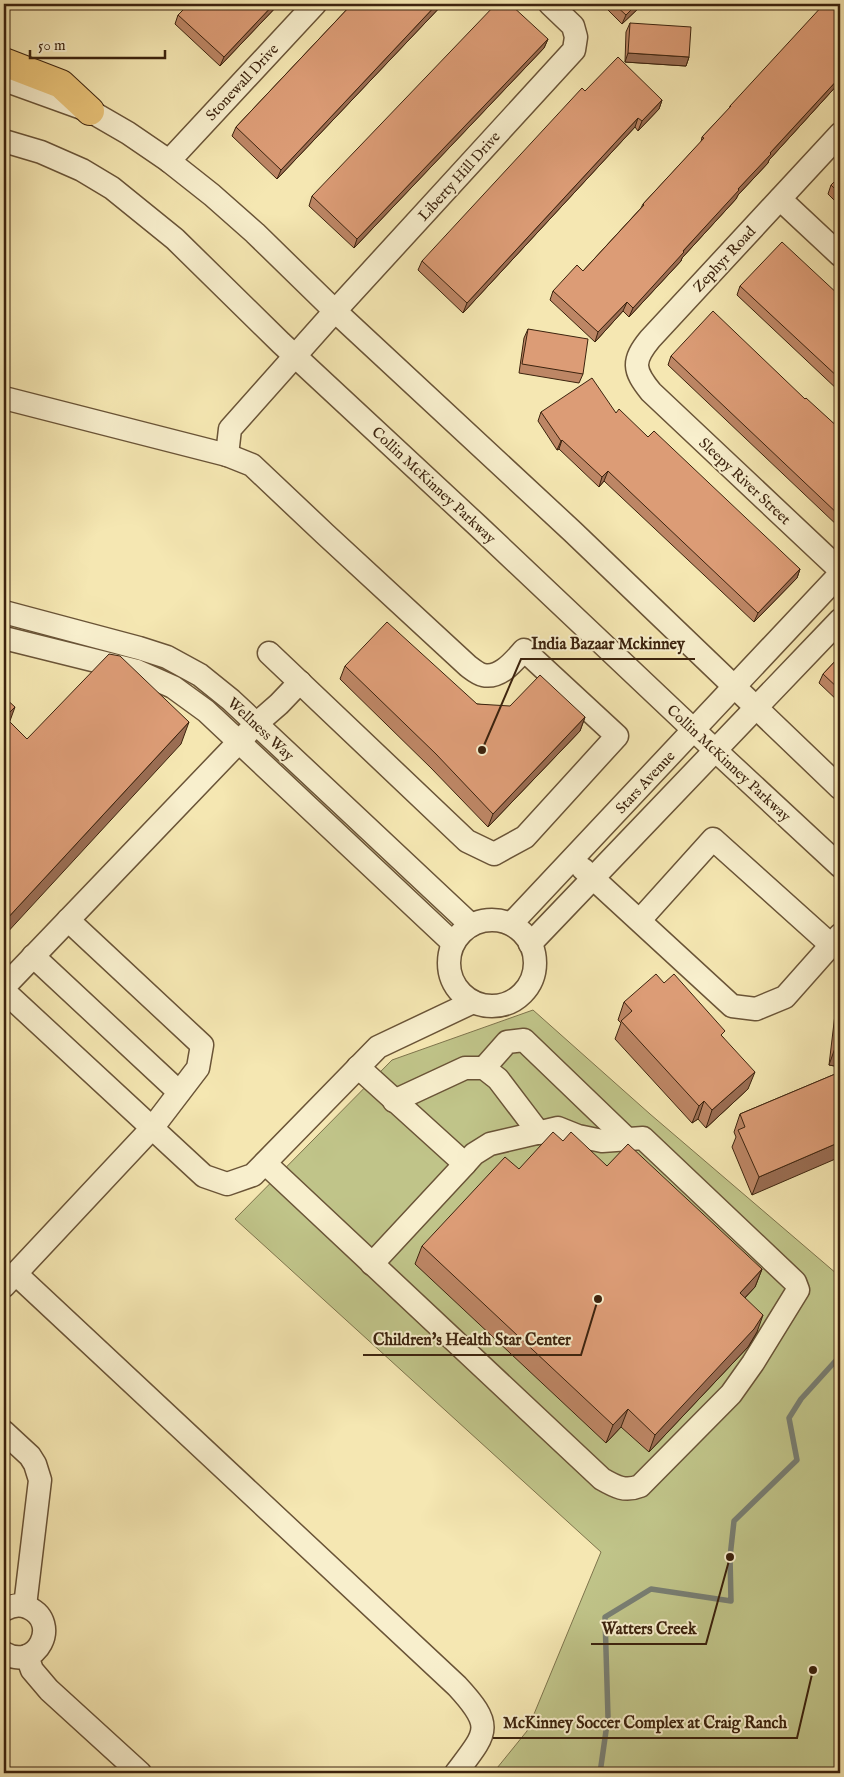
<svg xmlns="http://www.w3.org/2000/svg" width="844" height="1777" font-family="'IM FELL English',serif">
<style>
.green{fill:#c0c489;stroke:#7e744c}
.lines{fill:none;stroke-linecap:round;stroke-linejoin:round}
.stream{stroke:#797f73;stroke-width:5.5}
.minor-casing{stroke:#6a5437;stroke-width:25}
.major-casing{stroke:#3c230e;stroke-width:30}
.minor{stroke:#f8efcd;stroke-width:22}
.major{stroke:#eac479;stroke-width:28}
.wall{fill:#bd8665;stroke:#3c230e}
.shaded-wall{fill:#9a6d53;stroke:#3c230e}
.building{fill:#dc9c76;stroke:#3c230e}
.labels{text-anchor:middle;stroke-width:4;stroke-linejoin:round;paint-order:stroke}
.street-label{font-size:15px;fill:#3c230e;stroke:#f8efcd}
.leader{fill:none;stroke:#3c230e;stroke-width:2}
.callout-dot{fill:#3c230e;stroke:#f8efcd;stroke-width:2}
.callout-label{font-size:16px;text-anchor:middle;font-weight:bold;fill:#3c230e;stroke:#f8efcd;stroke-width:4;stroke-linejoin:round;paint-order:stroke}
</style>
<rect width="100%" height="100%" fill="#f5e7b2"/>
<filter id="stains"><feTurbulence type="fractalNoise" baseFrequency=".004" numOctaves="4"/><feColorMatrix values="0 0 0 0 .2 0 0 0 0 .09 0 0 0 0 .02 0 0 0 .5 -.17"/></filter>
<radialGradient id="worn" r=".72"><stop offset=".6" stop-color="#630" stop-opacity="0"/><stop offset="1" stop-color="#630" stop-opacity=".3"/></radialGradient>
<polygon class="green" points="533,1010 650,1114 837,1274 840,1267 840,1773 493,1773 527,1731 601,1552 235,1219 392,1060"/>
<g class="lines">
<polyline class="stream" points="600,1773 608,1717 605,1617 651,1589 731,1601 730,1557 734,1521 797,1460 789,1418 801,1399 840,1356"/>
<g class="minor-casing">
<g id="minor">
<polyline points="4,80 90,111 128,133 169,161 212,195 255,233 335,311 573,532 840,788"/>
<path d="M840 134 650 339C632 361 633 370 651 392L840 570"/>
<polyline points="4,141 41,152 82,170 112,188 175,239 281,343 478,526 716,751 840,866"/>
<polyline points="169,161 315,4"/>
<polyline points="780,199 840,255"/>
<path d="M4 398 227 455 252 465 325 534 468 666C472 669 478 674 483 675 500 679 514 661 524 650L617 736 525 837 494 854 467 841 269 653"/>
<polyline points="227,455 230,429 335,311 574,50 576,37 573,26 550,4"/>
<polyline points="4,612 139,648 167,657 200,675 231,700 471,925"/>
<polyline points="4,638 137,671 173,687 206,711 453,943"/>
<polyline points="583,869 732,1006 756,1009 785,997 840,935"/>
<polyline points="640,920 713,839 831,945"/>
<circle cx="492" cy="963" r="43"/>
<polyline points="511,924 840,574"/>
<polyline points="530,944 840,620"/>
<polyline points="33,956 179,1092"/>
<polyline points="4,987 256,724 279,704 300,682"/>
<polyline points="4,991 204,1176 227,1184 253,1175 378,1047 473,1002"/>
<polyline points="484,1068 507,1042 524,1040 628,1140"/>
<polyline points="394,1101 465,1068 484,1068 498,1079 539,1133"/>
<path d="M265 1163 602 1479C616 1487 625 1492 640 1486L731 1394 753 1363 798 1290 795 1282 643 1138 602 1141 578 1136 558 1128 490 1144 474 1154 465 1164 358 1067"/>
<polyline points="372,1264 465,1164"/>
<path d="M16 1274 457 1686C495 1727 487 1732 456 1773"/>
<polyline points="4,1286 153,1127 198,1068 202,1045 68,920"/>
<polyline points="4,1432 30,1456 35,1464 40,1480 25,1606"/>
<path d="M4 1610C12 1605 21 1604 29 1608 61 1623 37 1672 4 1653"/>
<polyline points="27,1656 32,1670 49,1690 140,1773"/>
</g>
</g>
<g class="major-casing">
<polyline id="major" points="4,62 61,84 90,111"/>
</g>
<use href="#minor" class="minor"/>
<use href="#major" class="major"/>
</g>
<g class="wall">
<polygon points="189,4 279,4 220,66 175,24 178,15"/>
<polygon points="352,4 443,4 277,179 232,136 236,127"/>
<polygon points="602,4 643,4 622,24"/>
<polygon points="840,4 840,82 769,160 768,163 738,195 736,199 682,258 681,261 629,317 623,311 595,342 550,300 553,291 583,271 641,208 643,204 701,142 702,137 729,109 730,106"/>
<polygon points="630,23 689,57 686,66 625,62 626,32"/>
<polygon points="548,39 544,48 354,248 309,206 312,196"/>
<polygon points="662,100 659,109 638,131 635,127 463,313 418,270 422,261"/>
<polygon points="840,176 840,206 828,194 831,185"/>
<polygon points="740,286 840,296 840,392 737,295"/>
<polygon points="528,329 583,374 579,383 519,373 524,338"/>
<polygon points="671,356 805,399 840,429 840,528 668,365"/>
<polygon points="541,412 616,413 648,437 800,569 797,578 754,622 604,481 599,487 559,449 557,450 538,421"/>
<polygon points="840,656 840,703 819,683 823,674"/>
<polygon points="345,666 477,704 585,717 580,731 488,827 431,768 340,679"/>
<polygon points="840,972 840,1067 829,1065"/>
<polygon points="664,983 723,1037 748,1089 706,1128 698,1119 692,1123 615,1039 621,1023 618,1020 624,1002"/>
<polygon points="840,1072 752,1195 732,1147 736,1137 734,1132 740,1114"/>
<polygon points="563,1141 607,1166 762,1269 755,1287 745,1298 757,1332 748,1347 649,1452 621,1427 606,1443 415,1264 422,1246"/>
</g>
<g class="shaded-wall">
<polygon points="274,4 279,4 220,66 224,57"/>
<polygon points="437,4 443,4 277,179 281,170"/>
<polygon points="637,4 643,4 622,24 626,15"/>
<polygon points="548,39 544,48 354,248 357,239"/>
<polygon points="628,53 689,57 686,66 625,62"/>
<polygon points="840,77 840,82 769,160 768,163 738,195 736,199 682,258 681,261 629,317 633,308 770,153"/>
<polygon points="662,100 659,109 638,131 642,121"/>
<polygon points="638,118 635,127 463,313 467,303"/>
<polygon points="627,302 623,311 595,342 598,332"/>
<polygon points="562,440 559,449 557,450 561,441"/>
<polygon points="608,471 604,481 599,487 602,477"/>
<polygon points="800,569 797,578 754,622 758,613"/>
<polygon points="15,707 7,729 5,717"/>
<polygon points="585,717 580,731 488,827 493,814"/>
<polygon points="189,722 181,744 4,936 4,922"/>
<polygon points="835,1048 840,1048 840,1067 829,1065"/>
<polygon points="755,1072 748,1089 706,1128 712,1110"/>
<polygon points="704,1101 698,1119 692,1123 699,1106"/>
<polygon points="840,1142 840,1157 752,1195 759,1177"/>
<polygon points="762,1269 755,1287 733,1310 740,1293"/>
<polygon points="763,1315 757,1332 748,1347 649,1452 655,1435"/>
<polygon points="628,1409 621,1427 606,1443 613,1425"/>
</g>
<g class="building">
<polygon points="189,4 274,4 224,57 178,15"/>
<polygon points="352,4 437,4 281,170 236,127"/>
<polygon points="496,4 510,4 548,39 357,239 312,196"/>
<polygon points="614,4 637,4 626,15"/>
<polygon points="824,4 840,4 840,77 770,153 771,154 738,189 739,190 683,251 684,252 633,308 627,302 598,332 553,291 577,265 583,271 644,205 643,204 704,138 702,137 731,106 730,106"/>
<polygon points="630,23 691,27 689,57 628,53"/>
<polygon points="618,57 662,100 642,121 638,118 467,303 422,261 582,88 585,91"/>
<polygon points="840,176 840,194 831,185"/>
<polygon points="782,242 840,296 840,379 740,286"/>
<polygon points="713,311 805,399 806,398 840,429 840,516 671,356"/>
<polygon points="528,329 588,339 583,374 522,364"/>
<polygon points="592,378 616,413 619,409 648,437 654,431 800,569 758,613 608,471 602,477 562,440 561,441 541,412"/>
<polygon points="387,622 477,704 510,706 540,675 585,717 493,814 436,754 345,666"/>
<polygon points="109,654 120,656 189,722 4,922 4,697 15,707 5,717 27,739"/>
<polygon points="840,656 840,690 823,674"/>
<polygon points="656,974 664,983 674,974 725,1031 721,1035 755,1072 712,1110 704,1101 699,1106 621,1021 632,1011 624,1002"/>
<polygon points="840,1005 840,1048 835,1048"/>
<polygon points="840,1072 840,1142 759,1177 738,1130 745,1127 740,1114"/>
<polygon points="553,1132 563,1141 571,1132 607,1166 628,1144 762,1269 740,1293 763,1315 754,1329 655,1435 628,1409 613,1425 422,1246 505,1157 519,1169"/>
</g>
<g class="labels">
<g class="street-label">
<text transform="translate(242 82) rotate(-47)" y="5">Stonewall Drive</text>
<text transform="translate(459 176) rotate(-48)" y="5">Liberty Hill Drive</text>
<text transform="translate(724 259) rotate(-47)" y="5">Zephyr Road</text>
<text transform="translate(745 481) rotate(43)" y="5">Sleepy River Street</text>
<text transform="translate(434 485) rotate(43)" y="5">Collin McKinney Parkway</text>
<text transform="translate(261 729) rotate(43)" y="5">Wellness Way</text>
<text transform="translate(729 763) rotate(43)" y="5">Collin McKinney Parkway</text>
<text transform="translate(645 782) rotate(-47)" y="5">Stars Avenue</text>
</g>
</g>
<path class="leader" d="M482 750L521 659H695M598 1299L581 1355H363M730 1557L706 1644H591M813 1670L797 1738H493"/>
<g class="callout-dot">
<circle cx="482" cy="750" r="5"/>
<circle cx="598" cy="1299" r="5"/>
<circle cx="730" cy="1557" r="5"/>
<circle cx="813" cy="1670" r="5"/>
</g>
<g class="callout-label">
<text x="608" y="649">India Bazaar Mckinney</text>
<text x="472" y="1345">Children's Health Star Center</text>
<text x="649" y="1634">Watters Creek</text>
<text x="645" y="1728">McKinney Soccer Complex at Craig Ranch</text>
</g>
<rect width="844" height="1777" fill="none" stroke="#f5e7b2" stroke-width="20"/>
<rect x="5" y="5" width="834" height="1767" fill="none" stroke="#3c230e" stroke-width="2.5"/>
<rect x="10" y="10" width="824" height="1757" fill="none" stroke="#3c230e"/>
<path d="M30 50v8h135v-8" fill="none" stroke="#3c230e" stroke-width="2.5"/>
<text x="38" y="50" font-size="15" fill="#3c230e" stroke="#f8efcd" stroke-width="4" paint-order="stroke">50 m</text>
<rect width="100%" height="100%" filter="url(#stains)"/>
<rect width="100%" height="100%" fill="url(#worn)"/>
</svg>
